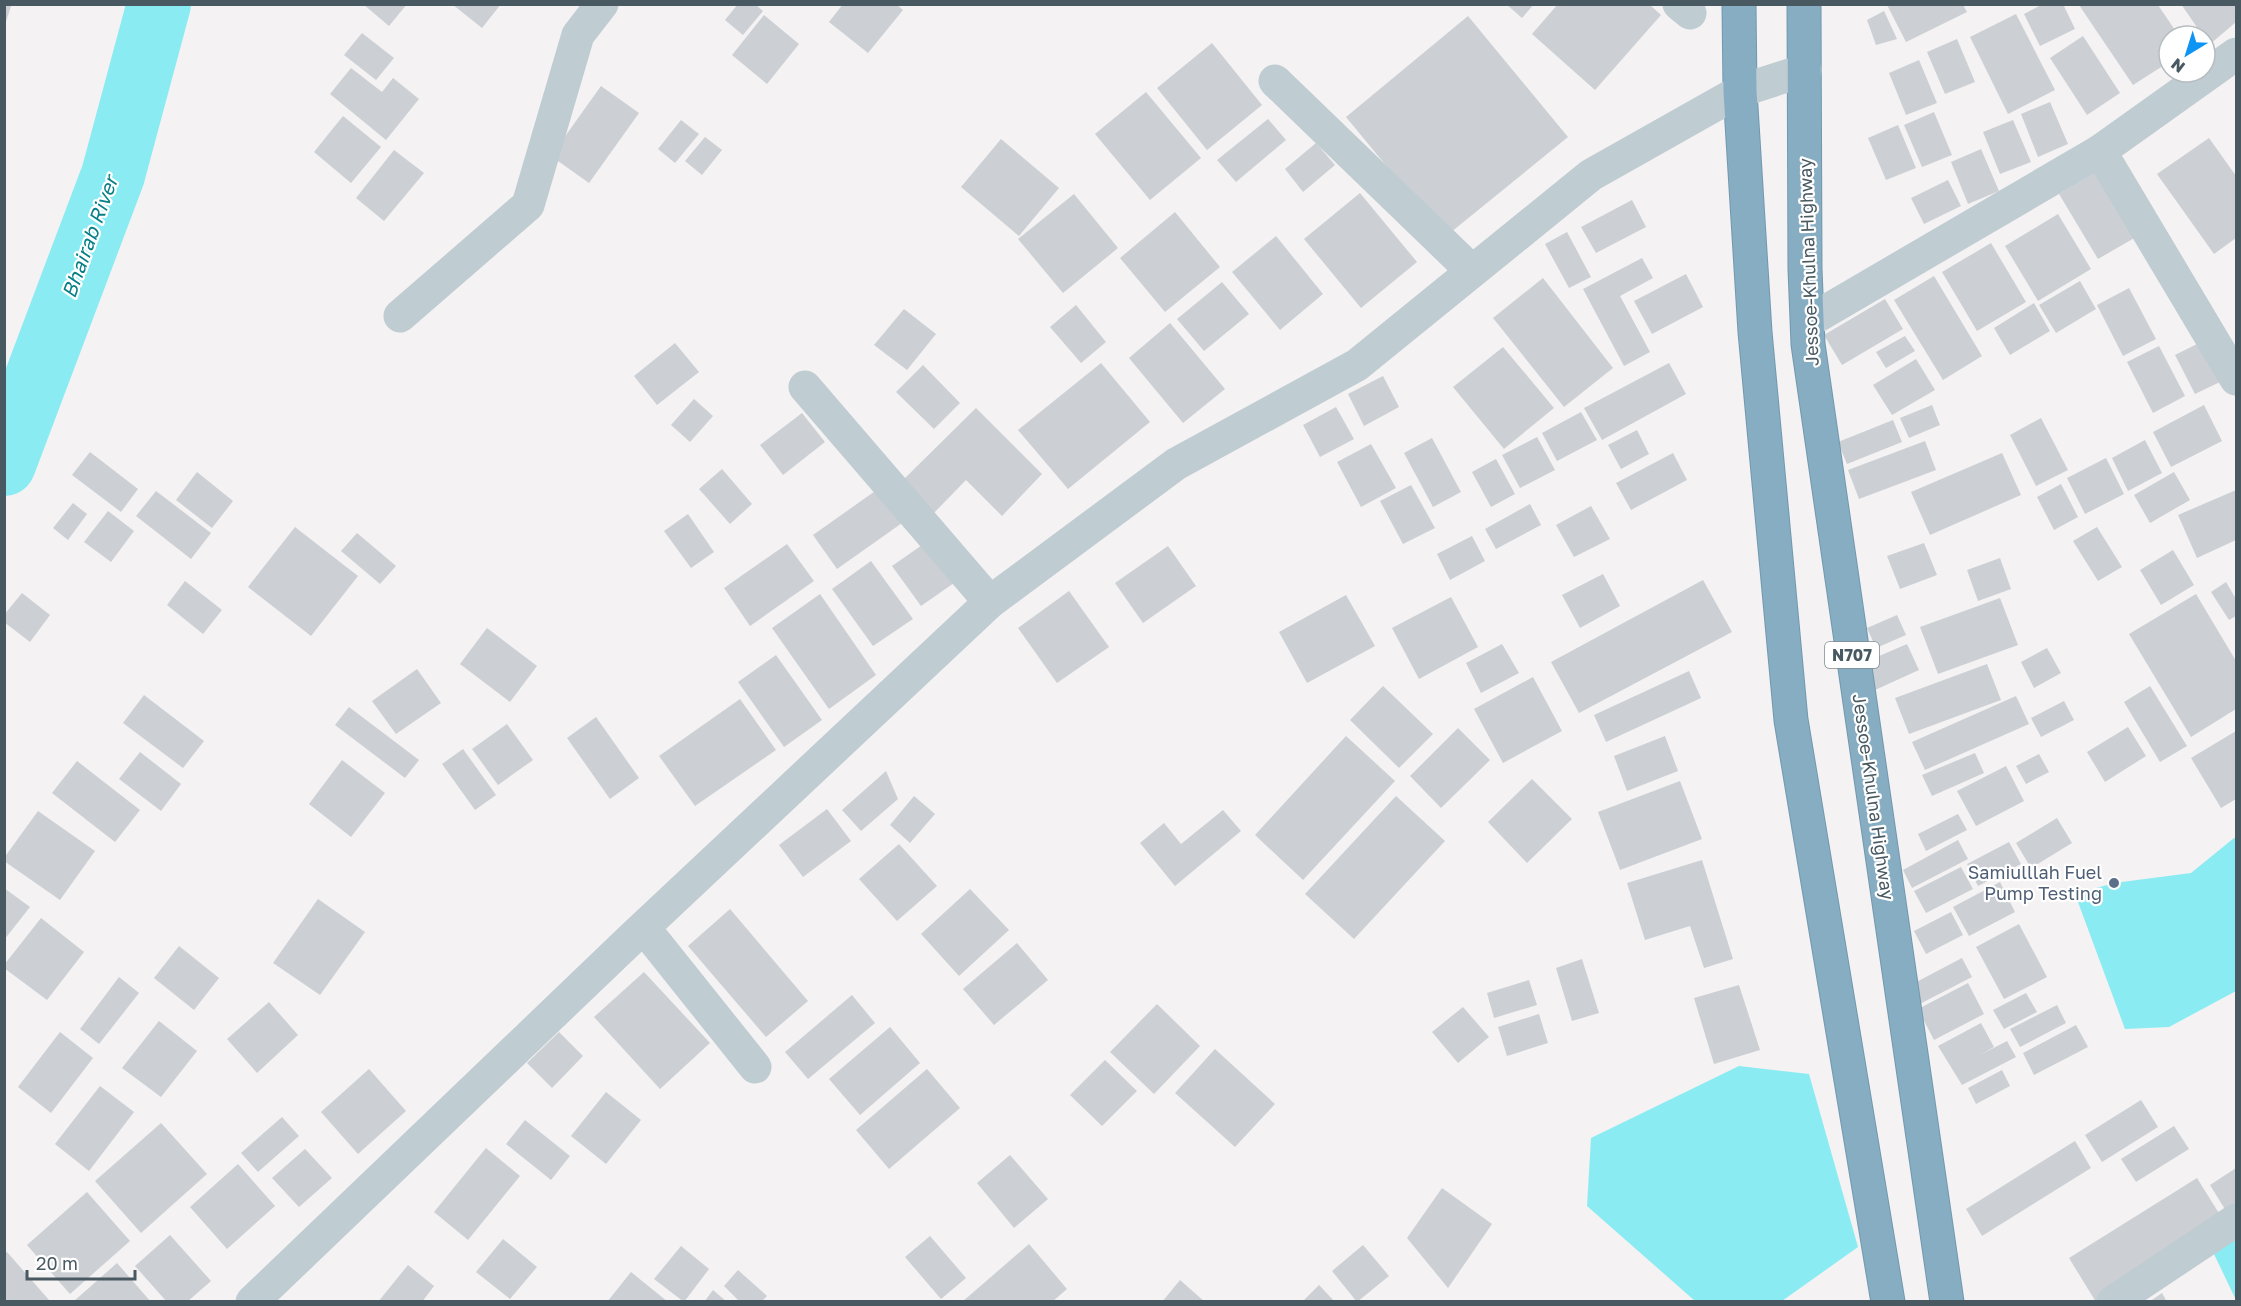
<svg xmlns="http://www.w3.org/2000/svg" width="2241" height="1306" font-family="'Golos Text',sans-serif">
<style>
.water{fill:#8aecf2}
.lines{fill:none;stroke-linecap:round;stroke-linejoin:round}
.river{stroke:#8aecf2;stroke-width:64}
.building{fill:#ccd0d4}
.highway-casing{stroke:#7298af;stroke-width:35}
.street{stroke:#bfccd2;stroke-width:33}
.highway{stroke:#87adc3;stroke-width:33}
.service-dot{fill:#5c6f8a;stroke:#fff;stroke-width:2}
.labels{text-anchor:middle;stroke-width:4.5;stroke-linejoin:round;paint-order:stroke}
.shield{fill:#fff;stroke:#7f8b90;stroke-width:1.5}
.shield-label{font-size:16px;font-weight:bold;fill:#485961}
.street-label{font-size:18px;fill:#485961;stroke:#fff}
.service-label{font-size:18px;fill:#4e5e75;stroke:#fff;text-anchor:end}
.water-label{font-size:20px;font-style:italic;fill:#077f87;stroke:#fff}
</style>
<rect width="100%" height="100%" fill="#f4f2f2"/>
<g class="water">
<polygon points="2234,838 2236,838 2236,991 2169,1027 2125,1029 2075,894 2114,883 2191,873"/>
<polygon points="1739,1066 1809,1074 1858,1247 1782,1301 1695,1301 1587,1206 1591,1138"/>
<polygon points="2236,1240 2236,1300 2213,1252"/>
</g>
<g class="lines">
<polyline class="river" points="4,464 113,175 159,4"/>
</g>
<g class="building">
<polygon points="4,4 11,6 5,25 4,25"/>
<polygon points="363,4 407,4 389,26"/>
<polygon points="452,4 501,4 482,28"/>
<polygon points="738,4 755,4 763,11 743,35 725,20"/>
<polygon points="843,4 896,4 903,10 868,53 829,22"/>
<polygon points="1506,4 1534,4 1522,18"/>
<polygon points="1558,4 1649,4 1661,15 1595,90 1532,34"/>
<polygon points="2043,4 2063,4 2075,29 2040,46 2024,14"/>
<polygon points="2181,4 2236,4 2236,22 2209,45 2205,36 2203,36"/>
<polygon points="1887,5 1963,5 1967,12 1906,42"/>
<polygon points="2079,5 2158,5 2179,36 2169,36 2169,62 2133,85"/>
<polygon points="1884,11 1897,39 1876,45 1867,20"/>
<polygon points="2016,14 2055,90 2008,114 1970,37"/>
<polygon points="764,15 799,44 767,84 732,55"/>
<polygon points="1468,16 1568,137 1445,237 1346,117"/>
<polygon points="362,33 394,58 376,80 344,55"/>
<polygon points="2083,36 2120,93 2087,115 2050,58"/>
<polygon points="1957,39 1975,82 1945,94 1927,52"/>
<polygon points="1212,43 1262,105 1207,150 1157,88"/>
<polygon points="1919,60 1937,103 1906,115 1889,73"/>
<polygon points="351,68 382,92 393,78 419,99 386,140 330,94"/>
<polygon points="601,86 639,113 589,183 551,156"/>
<polygon points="1146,92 1201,158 1150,200 1095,134"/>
<polygon points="2050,102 2068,144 2038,157 2021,114"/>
<polygon points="1934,112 1952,155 1922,167 1904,125"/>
<polygon points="343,116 381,147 351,183 314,152"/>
<polygon points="1268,119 1286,140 1236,182 1217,160"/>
<polygon points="681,120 699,134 675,163 658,149"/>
<polygon points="2013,120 2031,162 2000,174 1983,132"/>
<polygon points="1898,125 1916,168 1886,180 1868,138"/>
<polygon points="705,137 722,150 702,175 685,161"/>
<polygon points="2209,138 2236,176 2236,238 2214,254 2157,174"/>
<polygon points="1001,139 1059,188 1019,236 961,187"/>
<polygon points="1316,143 1335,165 1303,192 1285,169"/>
<polygon points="1981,149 1999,191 1968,204 1951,162"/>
<polygon points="394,150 424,173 384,221 356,198"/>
<polygon points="2096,172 2136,237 2098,259 2059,194"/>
<polygon points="1948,180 1961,206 1924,224 1911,198"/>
<polygon points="1360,193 1417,262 1361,308 1304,239"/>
<polygon points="1074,194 1118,248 1063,293 1018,239"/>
<polygon points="1632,200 1646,227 1596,253 1581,227"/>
<polygon points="1175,212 1220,267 1165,312 1120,258"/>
<polygon points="2058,214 2091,269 2038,301 2005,246"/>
<polygon points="1567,232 1591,277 1569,288 1545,244"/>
<polygon points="1276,236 1323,294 1280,330 1232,272"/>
<polygon points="1991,243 2026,302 1977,331 1942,272"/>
<polygon points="1642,258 1653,278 1620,296 1650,352 1624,366 1583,289"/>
<polygon points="1686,274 1703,307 1652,334 1634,301"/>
<polygon points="1934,276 1982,356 1943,380 1894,300"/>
<polygon points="1543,278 1613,368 1564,407 1493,318"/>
<polygon points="2080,281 2096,309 2056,333 2039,305"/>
<polygon points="1222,282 1249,314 1204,351 1177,319"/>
<polygon points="2129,288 2156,339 2123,356 2097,305"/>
<polygon points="1885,299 1903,329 1842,365 1824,335"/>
<polygon points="2034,303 2050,331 2010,355 1994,328"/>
<polygon points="1076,305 1106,342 1081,363 1050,327"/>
<polygon points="904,309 936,334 907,370 874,345"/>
<polygon points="1170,323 1225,389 1183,423 1129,358"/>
<polygon points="1905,336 1915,351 1886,368 1876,352"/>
<polygon points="675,343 699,372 657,405 634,376"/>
<polygon points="2199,343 2220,382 2195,394 2175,355"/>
<polygon points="2159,346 2185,396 2153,413 2127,362"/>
<polygon points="1503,347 1554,408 1504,449 1453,387"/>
<polygon points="1916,359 1935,390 1892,415 1873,385"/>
<polygon points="1101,363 1150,422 1068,489 1018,430"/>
<polygon points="1669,363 1686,394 1602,440 1584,408"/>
<polygon points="923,365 960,403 934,429 896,392"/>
<polygon points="1383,376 1399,407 1364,426 1348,394"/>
<polygon points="694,399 713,416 690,442 671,425"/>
<polygon points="1932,405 1940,425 1909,438 1900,418"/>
<polygon points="2204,405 2222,441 2171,467 2153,432"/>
<polygon points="1336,407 1354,439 1320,457 1303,425"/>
<polygon points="976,408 1042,474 1002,516 966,480 932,515 900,483"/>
<polygon points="1581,412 1597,440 1557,461 1542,433"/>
<polygon points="802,413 825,442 783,475 760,445"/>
<polygon points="2041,418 2068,470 2036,486 2010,435"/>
<polygon points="1893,420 1902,442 1847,464 1838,442"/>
<polygon points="1637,430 1649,454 1621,469 1608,445"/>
<polygon points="1537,437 1555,470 1520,488 1502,455"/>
<polygon points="1432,438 1461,492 1433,507 1404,453"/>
<polygon points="2145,440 2162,473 2128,491 2112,458"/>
<polygon points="1925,441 1936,470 1859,499 1848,470"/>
<polygon points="1371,444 1396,488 1361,507 1337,462"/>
<polygon points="90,452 138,489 121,512 72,475"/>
<polygon points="1673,453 1687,480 1631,510 1616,483"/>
<polygon points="2002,453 2021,495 1930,535 1911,492"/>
<polygon points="2106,458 2124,494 2085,514 2067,478"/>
<polygon points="1496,459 1515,494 1491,507 1472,472"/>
<polygon points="722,469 752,504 730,524 699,489"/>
<polygon points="197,472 233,501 212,528 176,500"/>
<polygon points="2174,472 2190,500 2150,523 2134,495"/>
<polygon points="2061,484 2078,517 2054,530 2037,497"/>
<polygon points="1411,485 1435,528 1403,544 1380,501"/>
<polygon points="878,489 902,523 837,569 813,535"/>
<polygon points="2236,490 2236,540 2197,558 2178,515"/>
<polygon points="156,491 211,533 191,559 136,516"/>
<polygon points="73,503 87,514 68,540 53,528"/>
<polygon points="1530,504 1541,525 1496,549 1485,529"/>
<polygon points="1591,506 1610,539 1574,557 1556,525"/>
<polygon points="108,511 134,531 111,562 84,542"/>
<polygon points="688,514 714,552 691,568 664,531"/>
<polygon points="295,527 358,576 311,636 248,587"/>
<polygon points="2097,527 2122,567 2098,581 2073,541"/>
<polygon points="357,533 396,566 380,584 341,551"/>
<polygon points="1472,536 1485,561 1450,580 1437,554"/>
<polygon points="925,543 954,583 921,606 892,566"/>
<polygon points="1924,543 1937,575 1900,589 1887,556"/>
<polygon points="787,544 814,581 750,626 724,588"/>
<polygon points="1168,546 1196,586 1143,623 1115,583"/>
<polygon points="2173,550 2194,585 2161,605 2140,570"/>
<polygon points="2000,558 2011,589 1978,601 1967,570"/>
<polygon points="871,561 913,619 873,646 832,589"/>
<polygon points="1603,574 1620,606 1580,628 1562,595"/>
<polygon points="1703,580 1732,632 1579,713 1551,662"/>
<polygon points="185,581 222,610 203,634 167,605"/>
<polygon points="2226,582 2236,599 2236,616 2229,620 2211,592"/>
<polygon points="1069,591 1109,647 1057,683 1018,628"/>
<polygon points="22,593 50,615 30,642 4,622 4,615"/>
<polygon points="820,594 876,675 829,709 772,628"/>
<polygon points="2196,594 2236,661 2236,709 2191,737 2129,634"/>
<polygon points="1346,595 1375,646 1307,683 1279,632"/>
<polygon points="1451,597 1478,647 1419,679 1392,628"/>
<polygon points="2000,598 2018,645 1938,674 1920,627"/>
<polygon points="1897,615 1906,635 1876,648 1867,628"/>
<polygon points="487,628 537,666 510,702 460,664"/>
<polygon points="1502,644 1519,673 1481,693 1466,663"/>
<polygon points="1907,644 1919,670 1875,690 1863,663"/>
<polygon points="2047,648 2061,673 2034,688 2021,662"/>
<polygon points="776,655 822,720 784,747 738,682"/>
<polygon points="1987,664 2001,700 1909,734 1895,698"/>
<polygon points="417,669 441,703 396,734 372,701"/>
<polygon points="1689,671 1701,698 1606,742 1594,715"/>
<polygon points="1533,677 1562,731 1503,763 1474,709"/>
<polygon points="1383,686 1433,734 1399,768 1350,720"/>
<polygon points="2150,686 2187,746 2160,762 2124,702"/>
<polygon points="144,695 204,741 183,768 123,723"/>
<polygon points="2016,696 2029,724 1925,770 1912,742"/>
<polygon points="740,699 776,750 695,806 659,756"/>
<polygon points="2064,701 2074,720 2041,737 2031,718"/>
<polygon points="349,707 419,760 405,778 335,725"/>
<polygon points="596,717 639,778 610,799 567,738"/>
<polygon points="507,724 533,760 498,785 472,749"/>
<polygon points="2128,727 2146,756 2105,782 2087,752"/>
<polygon points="1458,728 1490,760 1441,808 1410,776"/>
<polygon points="2236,731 2236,799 2221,808 2191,758"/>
<polygon points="1346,736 1395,781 1303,880 1255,835"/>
<polygon points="1665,736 1678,771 1627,791 1614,756"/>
<polygon points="463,749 496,795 475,810 442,764"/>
<polygon points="140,752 181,784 161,811 119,779"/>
<polygon points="1975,753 1984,773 1932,796 1922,775"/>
<polygon points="2039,754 2049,772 2026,784 2016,766"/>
<polygon points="342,760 385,793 351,837 309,804"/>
<polygon points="77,761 140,810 115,842 52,793"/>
<polygon points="2006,766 2024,801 1976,826 1957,791"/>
<polygon points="886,771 898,799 861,831 842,810"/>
<polygon points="1532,779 1572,819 1527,863 1488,822"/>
<polygon points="1680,781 1702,839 1620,870 1598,812"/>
<polygon points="914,796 935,814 910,843 890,825"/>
<polygon points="1396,796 1445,841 1354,939 1305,894"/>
<polygon points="827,809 851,841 803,877 779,845"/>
<polygon points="1223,810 1241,831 1175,886 1140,843 1164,823 1181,844"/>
<polygon points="38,811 95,851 60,900 4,861 4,858"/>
<polygon points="1958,814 1967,830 1926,851 1918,834"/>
<polygon points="2057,818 2072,843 2031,868 2016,843"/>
<polygon points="1958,840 1968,859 1912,888 1903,870"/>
<polygon points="2009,842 2021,864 1978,886 1967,864"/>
<polygon points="899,844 937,886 897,921 859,879"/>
<polygon points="1702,860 1733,959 1704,968 1690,926 1645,940 1627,883"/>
<polygon points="1961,867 1973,889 1926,913 1914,891"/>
<polygon points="2000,882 2015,912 1969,936 1953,907"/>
<polygon points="4,888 30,907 4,940"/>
<polygon points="970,889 1009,930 959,976 921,934"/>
<polygon points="318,899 365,932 320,995 273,963"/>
<polygon points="730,909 808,1001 766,1037 688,946"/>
<polygon points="1951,912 1963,935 1926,954 1914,931"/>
<polygon points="41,918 84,952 47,1000 4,968 4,965"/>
<polygon points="2019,924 2047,977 2004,999 1976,947"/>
<polygon points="1017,943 1048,980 994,1025 963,989"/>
<polygon points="179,946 219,978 194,1010 154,978"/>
<polygon points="1962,958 1972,977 1914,1007 1905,988"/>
<polygon points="1582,959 1599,1013 1572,1021 1556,968"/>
<polygon points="644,972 710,1043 660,1089 594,1017"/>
<polygon points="119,977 139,993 99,1044 80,1029"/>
<polygon points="1529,980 1537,1005 1494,1018 1487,993"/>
<polygon points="1968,983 1984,1014 1934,1040 1918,1009"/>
<polygon points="1739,985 1760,1050 1714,1064 1694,998"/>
<polygon points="2026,993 2037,1012 2004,1029 1993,1010"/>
<polygon points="852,995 875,1023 808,1079 785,1052"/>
<polygon points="269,1002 298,1035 257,1073 227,1039"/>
<polygon points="1157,1004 1200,1046 1154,1094 1110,1052"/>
<polygon points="2057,1005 2066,1023 2020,1047 2010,1029"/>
<polygon points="1463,1007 1489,1037 1458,1063 1432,1032"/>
<polygon points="1539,1014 1548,1043 1507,1056 1498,1027"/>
<polygon points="159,1021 197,1051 161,1097 122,1068"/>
<polygon points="1981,1023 1994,1047 1980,1055 2007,1041 2016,1057 1962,1085 1938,1046"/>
<polygon points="2076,1025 2088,1047 2034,1075 2023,1053"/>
<polygon points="890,1027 920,1063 860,1115 829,1079"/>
<polygon points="60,1032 93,1058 51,1113 18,1087"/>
<polygon points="559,1032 583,1056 552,1088 527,1063"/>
<polygon points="1215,1049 1275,1104 1235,1147 1175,1093"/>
<polygon points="1105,1060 1137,1091 1102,1126 1070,1095"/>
<polygon points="369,1069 406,1111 358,1154 321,1112"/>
<polygon points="927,1069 960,1108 889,1169 856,1130"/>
<polygon points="2002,1070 2010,1086 1976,1104 1968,1088"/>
<polygon points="100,1086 134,1112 89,1171 55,1144"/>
<polygon points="606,1092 641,1120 606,1164 571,1136"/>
<polygon points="2141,1100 2158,1127 2102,1162 2085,1135"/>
<polygon points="282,1117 299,1136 258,1172 241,1153"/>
<polygon points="525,1120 570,1156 551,1180 506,1144"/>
<polygon points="161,1123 207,1174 141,1233 95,1181"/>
<polygon points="2174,1126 2189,1149 2136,1182 2121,1159"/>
<polygon points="2075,1141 2091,1168 1982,1236 1966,1209"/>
<polygon points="486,1148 520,1176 468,1240 434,1212"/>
<polygon points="305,1149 332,1178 299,1207 272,1178"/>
<polygon points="1010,1155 1048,1199 1014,1228 977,1183"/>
<polygon points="238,1164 275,1206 227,1249 190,1207"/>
<polygon points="2236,1168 2236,1205 2226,1211 2210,1185"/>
<polygon points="2197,1178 2225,1223 2096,1302 2069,1258"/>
<polygon points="1442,1188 1492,1224 1448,1288 1407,1238"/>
<polygon points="87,1192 130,1241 70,1294 27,1245"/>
<polygon points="170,1235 211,1281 187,1302 167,1302 135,1266"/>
<polygon points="930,1236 966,1278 941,1299 905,1257"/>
<polygon points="503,1239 537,1267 510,1299 476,1272"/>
<polygon points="1029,1244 1067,1289 1052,1302 962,1302"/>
<polygon points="1363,1245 1389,1276 1357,1302 1332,1271"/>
<polygon points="681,1246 709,1269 684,1302 654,1279"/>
<polygon points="7,1252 49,1300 48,1302 4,1302 4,1254"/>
<polygon points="117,1263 151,1302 73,1302"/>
<polygon points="408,1265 434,1286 422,1302 378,1302"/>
<polygon points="738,1270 767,1296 761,1302 740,1302 724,1286"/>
<polygon points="631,1272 668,1302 607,1302"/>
<polygon points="1180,1280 1205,1302 1162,1302"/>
<polygon points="1319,1285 1335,1302 1302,1302"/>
<polygon points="713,1290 727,1302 704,1302"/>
<polygon points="2162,1293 2167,1302 2149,1302"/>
</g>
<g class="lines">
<g class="highway-casing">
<g id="highway">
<polyline points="1739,4 1740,91 1755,332 1791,720 1888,1302"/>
<polyline points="1804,4 1805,269 1808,344 1947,1302"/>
</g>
</g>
<g class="street">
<polyline points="1679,4 1690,13"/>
<polyline points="1275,81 1472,271"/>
<polyline points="2100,151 2236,379"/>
<polyline points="400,316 528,205 578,35 602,4"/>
<polyline points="1809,321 2100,151 2236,54"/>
<polyline points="805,387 990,602"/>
<polyline points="644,928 755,1067"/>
<polyline points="252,1302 631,939 990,602 1176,464 1357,365 1591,175 1740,91 1805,70"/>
<polyline points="2113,1302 2236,1220"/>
</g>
<use href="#highway" class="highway"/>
</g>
<circle class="service-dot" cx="2114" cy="883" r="6"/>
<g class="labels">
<rect class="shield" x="1825" y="642" width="54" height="26" rx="4.5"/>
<g class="shield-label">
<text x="1852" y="661">N707</text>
</g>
<g class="street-label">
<text transform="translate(1809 262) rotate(-92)" y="6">Jessoe-Khulna Highway</text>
<text transform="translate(1873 797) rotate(82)" y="6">Jessoe-Khulna Highway</text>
</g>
<g class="service-label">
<text x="2102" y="879">Samiulllah Fuel<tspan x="2102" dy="21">Pump Testing</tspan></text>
</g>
<g class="water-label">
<text transform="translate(90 237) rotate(-70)" y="7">Bhairab River</text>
</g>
</g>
<rect width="2241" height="1306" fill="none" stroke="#485961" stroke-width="12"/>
<g transform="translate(2187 54) rotate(218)"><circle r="28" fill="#ffffff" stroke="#b6bdc0" stroke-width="1.5"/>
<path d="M0-4.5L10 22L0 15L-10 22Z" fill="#0e94f2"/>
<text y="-9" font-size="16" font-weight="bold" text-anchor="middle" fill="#485961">N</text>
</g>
<path d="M27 1270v9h108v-9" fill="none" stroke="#485961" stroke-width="3"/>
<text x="36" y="1270" font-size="18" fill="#485961" stroke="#ffffff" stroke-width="4.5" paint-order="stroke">20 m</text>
</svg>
